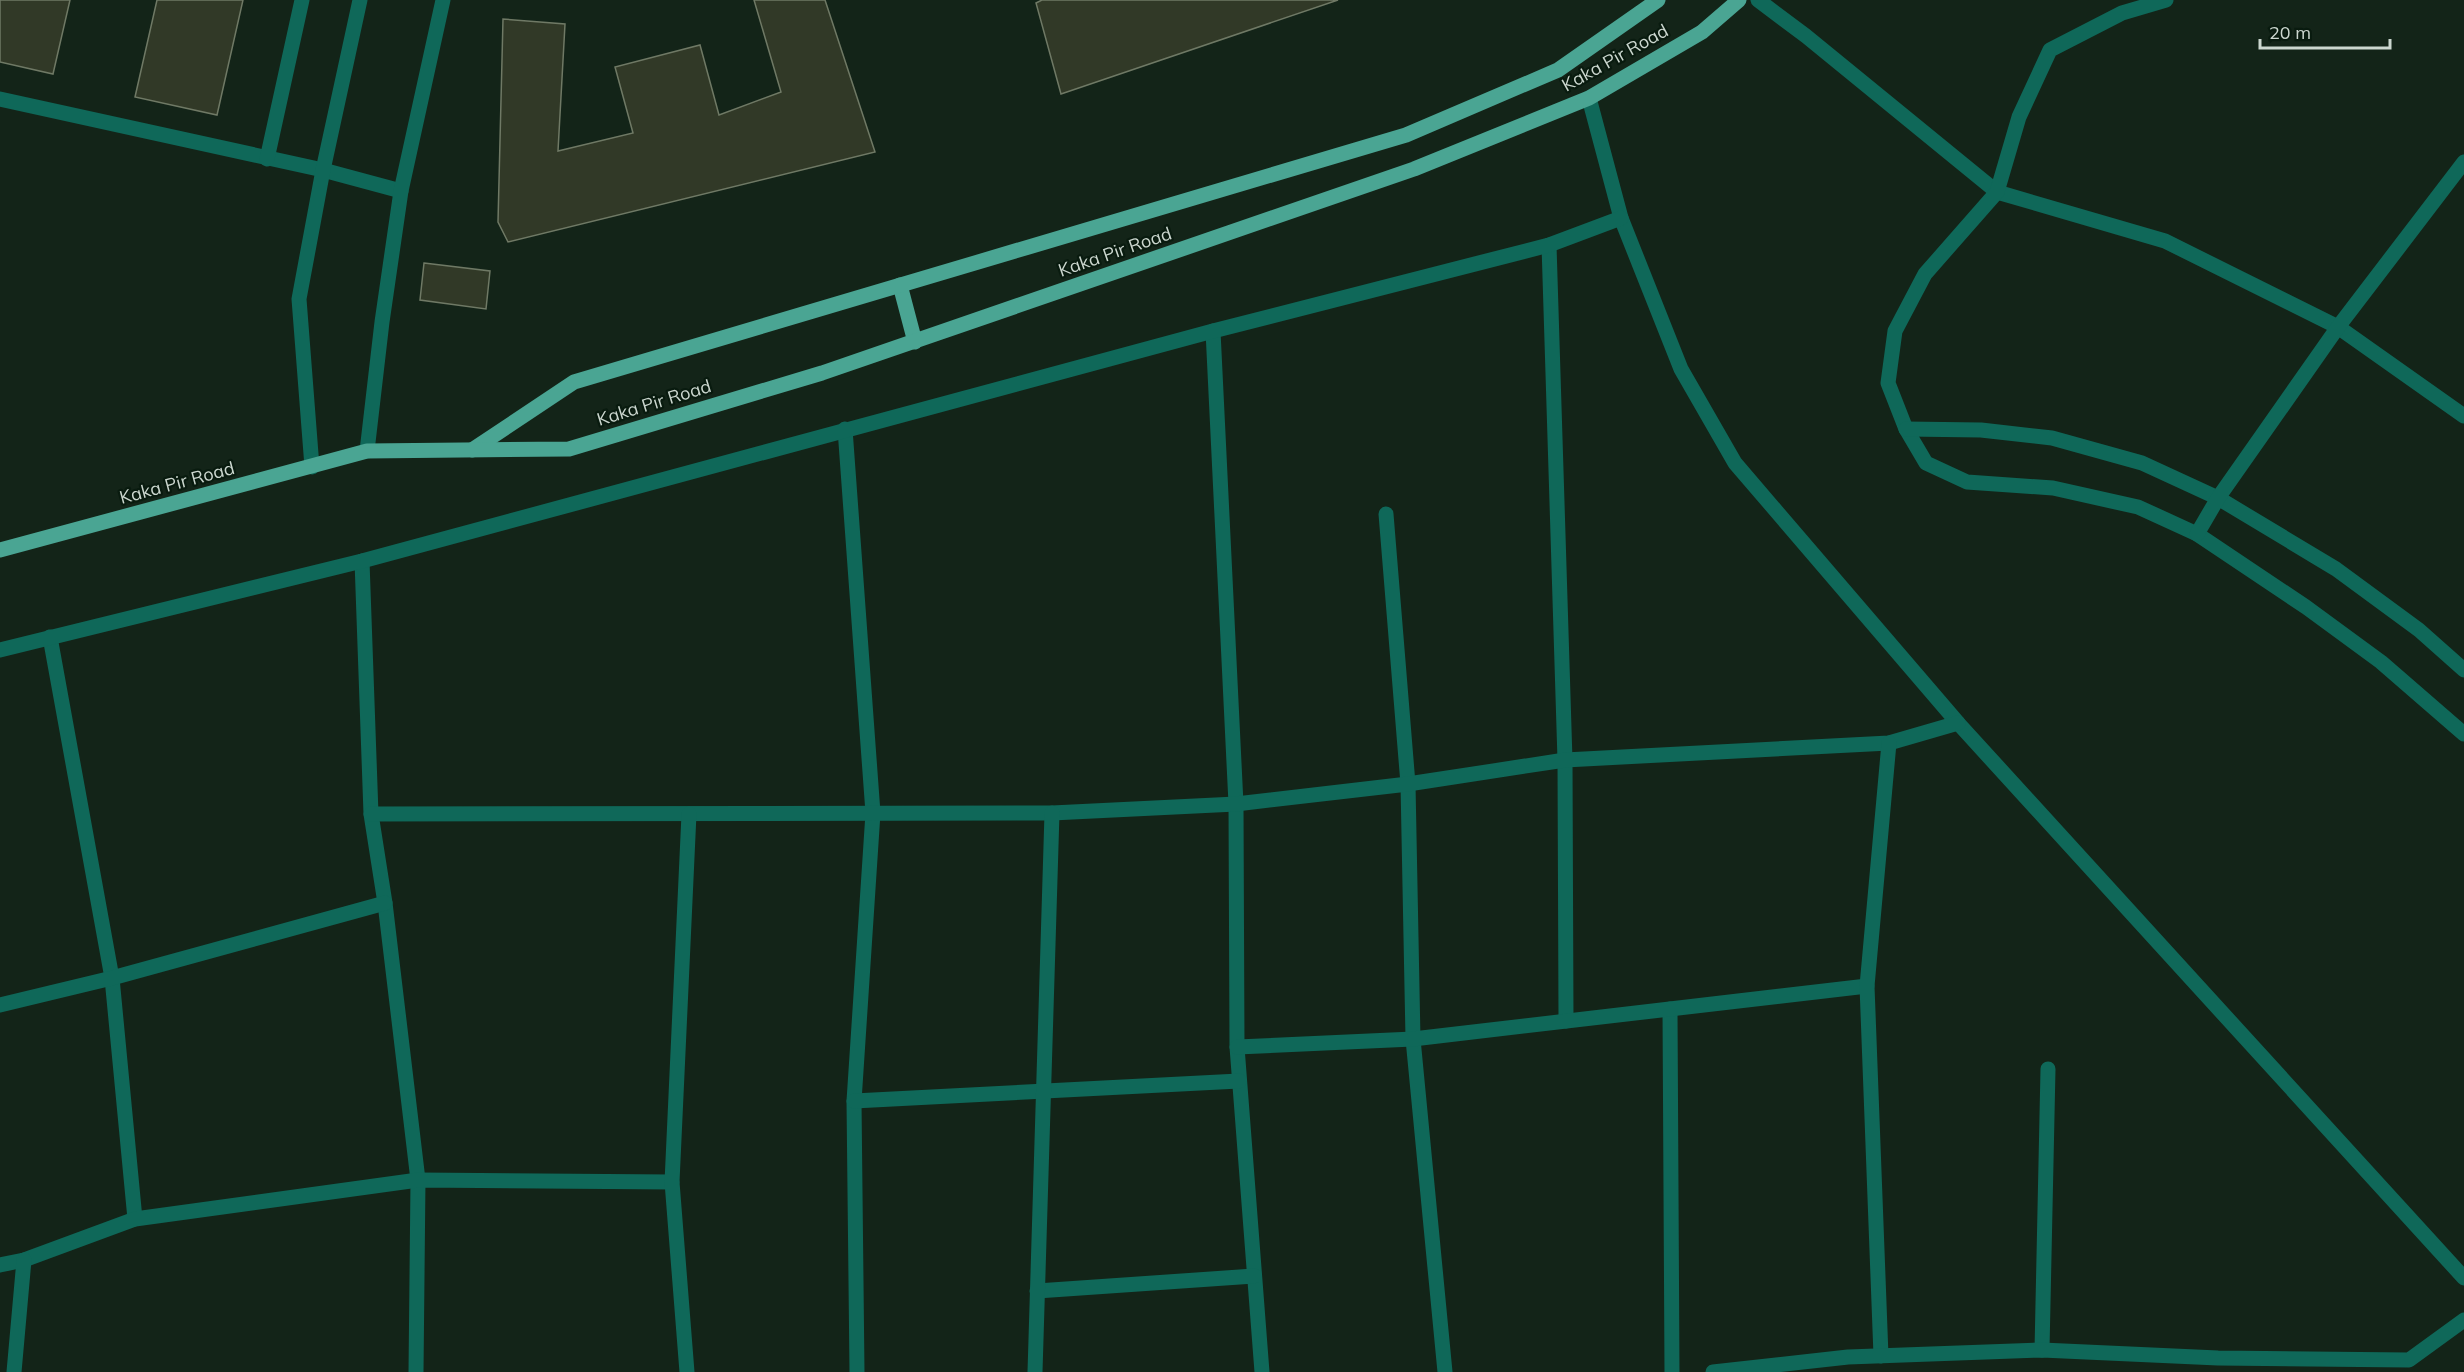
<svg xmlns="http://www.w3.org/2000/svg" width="2464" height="1372" font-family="Mulish,sans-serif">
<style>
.building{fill:#313927;stroke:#6f7965;stroke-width:1.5}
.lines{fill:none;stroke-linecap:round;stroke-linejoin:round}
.minor{stroke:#0f6859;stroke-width:15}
.major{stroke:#4aa593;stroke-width:15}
.labels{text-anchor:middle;stroke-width:4.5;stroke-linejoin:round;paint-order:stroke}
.street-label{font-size:18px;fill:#ccd7cf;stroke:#091b0f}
</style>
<rect width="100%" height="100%" fill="#132418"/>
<g class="building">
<polygon points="0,0 70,0 53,74 0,62"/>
<polygon points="157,0 243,0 217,115 135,97"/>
<polygon points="754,0 825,0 875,152 508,242 498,222 503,19 565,24 558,151 633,133 615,67 700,45 719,115 781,92"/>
<polygon points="1042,0 1338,0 1061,94 1036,3"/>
<polygon points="424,263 490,271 486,309 420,300"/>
</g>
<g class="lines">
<g class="minor">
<polyline points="1758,0 1806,36 1997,192 2165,241 2338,327 2464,416"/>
<polyline points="2166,0 2122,13 2050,50 2019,117 1997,192 1925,274 1895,331 1888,383 1906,429 1926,463 1967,482 2053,488 2138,507 2197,534 2306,607 2381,662 2464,734"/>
<polyline points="1589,98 1621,218 1681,369 1735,463 1958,723 2464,1278"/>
<polyline points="0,99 323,170 401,191"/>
<polyline points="267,159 302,0"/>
<polyline points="1549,245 1565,760 1566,1021"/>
<polyline points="1213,331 1236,804 1237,1047 1262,1372"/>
<polyline points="845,429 873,813 854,1101 857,1372"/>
<polyline points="1906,429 1981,430 2052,438 2142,463 2218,498 2336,569 2419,630 2464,670"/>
<polyline points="367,451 382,322 401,191 443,0"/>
<polyline points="312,467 299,299 323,170 360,0"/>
<polyline points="1386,514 1408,784 1413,1039 1445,1372"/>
<polyline points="2197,534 2218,498 2338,327 2464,162"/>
<polyline points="362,561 371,814 385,903 418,1180 416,1372"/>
<polyline points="50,637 112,978 135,1219"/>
<polyline points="0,650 362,561 1213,331 1549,245 1621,218"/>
<polyline points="371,814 1052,813 1236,804 1408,784 1565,760 1889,743 1958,723"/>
<polyline points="0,1005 112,978 385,903"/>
<polyline points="1670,1009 1672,1372"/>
<polyline points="1237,1047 1413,1039 1867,986"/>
<polyline points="854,1101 1239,1081"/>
<polyline points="0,1265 24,1260 135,1219 418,1180 672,1182"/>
<polyline points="1037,1291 1254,1276"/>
<polyline points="2042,1350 2048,1069"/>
<polyline points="1881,1356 1867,986 1889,743"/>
<polyline points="14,1372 24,1260"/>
<polyline points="687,1372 672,1182 689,814"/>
<polyline points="1035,1372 1052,813"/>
<polyline points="1713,1372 1848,1357 2042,1350 2218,1358 2409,1360 2464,1320"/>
</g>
<g class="major">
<polyline points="900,285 915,342"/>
<polyline points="472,450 574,382 1406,135 1558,70 1658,0"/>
<polyline points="0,550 367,451 569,449 822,373 1414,169 1589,98 1702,32 1739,0"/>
</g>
</g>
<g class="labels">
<g class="street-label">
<text transform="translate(1615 58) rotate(-29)" y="6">Kaka Pir Road</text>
<text transform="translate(1115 252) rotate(-19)" y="6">Kaka Pir Road</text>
<text transform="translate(654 403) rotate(-17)" y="6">Kaka Pir Road</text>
<text transform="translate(177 483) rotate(-15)" y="6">Kaka Pir Road</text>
</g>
</g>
<path d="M2260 39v9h130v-9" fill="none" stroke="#ccd7cf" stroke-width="3"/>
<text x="2269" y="39" font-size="18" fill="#ccd7cf" stroke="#091b0f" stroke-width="4.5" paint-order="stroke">20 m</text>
</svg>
